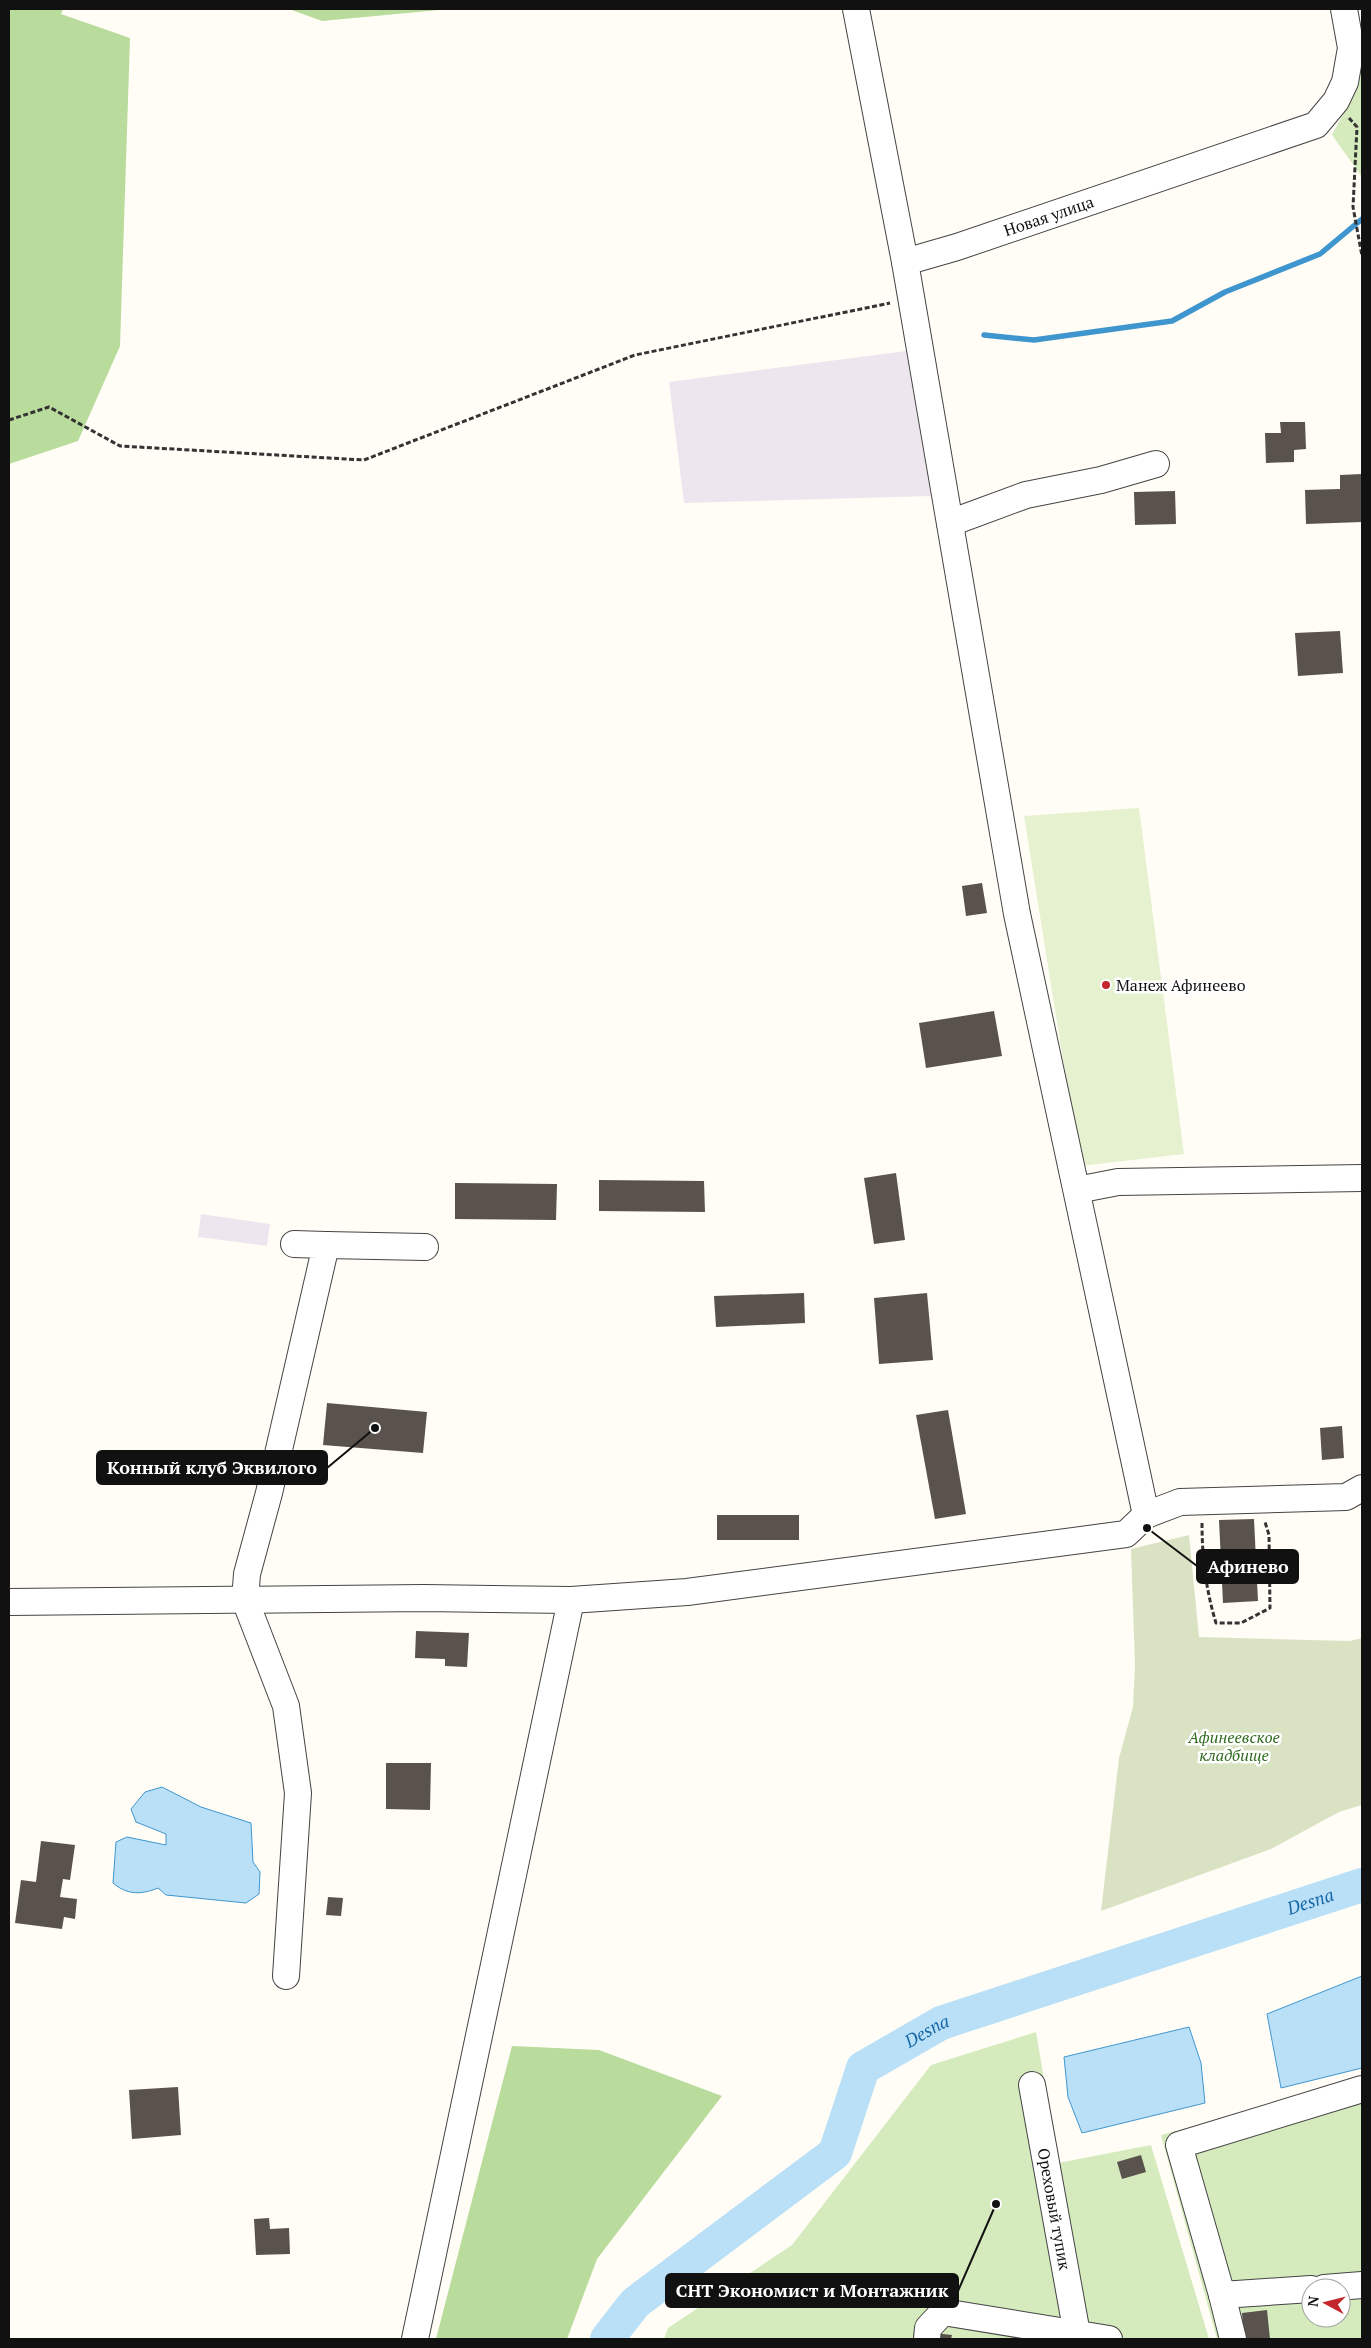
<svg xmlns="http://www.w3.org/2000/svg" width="1371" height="2348" font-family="'PT Serif',serif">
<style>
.industrial{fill:#eee6ef}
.green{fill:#d5ebbd;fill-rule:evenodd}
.forest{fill:#b9dc9c}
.cemetery{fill:#d9e3c4}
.pitch{fill:#e6f2cf}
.water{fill:#b9e0f7;stroke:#3f96cf}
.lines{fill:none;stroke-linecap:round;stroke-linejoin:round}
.stream{stroke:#3f96cf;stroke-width:5.5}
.river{stroke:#b9e0f7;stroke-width:34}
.building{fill:#5a524d}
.minor-casing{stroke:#444;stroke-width:28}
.path{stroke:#333;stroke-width:3;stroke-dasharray:5 2.5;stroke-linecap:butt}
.minor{stroke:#fff;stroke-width:26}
.poi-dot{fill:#c4262e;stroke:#fff;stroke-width:2}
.labels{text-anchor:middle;stroke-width:5;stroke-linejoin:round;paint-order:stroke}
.street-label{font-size:16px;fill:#111;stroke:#fff}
.poi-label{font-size:16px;fill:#111;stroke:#fff;text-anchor:start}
.park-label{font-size:16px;font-style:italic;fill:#2f6b1f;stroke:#fff}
.water-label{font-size:18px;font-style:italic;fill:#1768a6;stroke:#fff}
.leader{fill:none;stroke:#111;stroke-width:2}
.callout-dot{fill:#111;stroke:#fff;stroke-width:2}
.callout{fill:#111;stroke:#111;stroke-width:2}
.callout-label{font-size:18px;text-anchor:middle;font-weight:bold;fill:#fff}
</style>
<rect width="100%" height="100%" fill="#fffdf5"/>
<g class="industrial">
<polygon points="906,351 931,496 684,503 669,382"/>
<polygon points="201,1214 270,1224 267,1246 198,1237"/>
</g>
<g class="green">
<polygon points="1362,51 1362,177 1332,135 1352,97"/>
<polygon points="1036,2032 1058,2163 1151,2145 1209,2339 664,2339 668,2328 792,2245 931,2065"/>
<path d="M1362 2082V2339H1217L1161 2135ZM1311 2288H1341V2318H1311Z"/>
</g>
<g class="forest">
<polygon points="9,9 63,9 61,14 130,38 120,346 78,441 9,464"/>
<polygon points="289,9 450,9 322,21"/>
<polygon points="512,2046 599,2050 722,2096 597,2259 567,2339 436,2339"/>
</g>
<polygon class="cemetery" points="1189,1535 1199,1637 1350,1641 1362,1638 1362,1805 1339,1812 1271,1849 1101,1911 1119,1758 1133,1707 1135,1665 1131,1549"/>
<polygon class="pitch" points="1139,808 1184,1154 1080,1166 1024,816"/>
<g class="water">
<path d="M162 1787 201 1807 251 1823 253 1862 260 1872 259 1894 246 1903 166 1895 158 1888C141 1895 127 1895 113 1883L116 1842 127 1837 166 1845V1834L136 1822 131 1809 145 1792Z"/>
<polygon points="1362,1976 1362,2068 1281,2088 1267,2014"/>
<polygon points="1189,2027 1201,2063 1205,2103 1082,2133 1068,2097 1064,2057"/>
</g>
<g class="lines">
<polyline class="stream" points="984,335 1034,340 1172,321 1225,292 1320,254 1362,219"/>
<path class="river" id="s1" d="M607 2339 635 2303 835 2153 863 2068 941 2023 1362 1885"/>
</g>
<g class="building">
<polygon points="1280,422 1305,422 1306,449 1294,450 1294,462 1266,463 1265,433 1281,433"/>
<polygon points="1362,474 1362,522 1306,524 1305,490 1340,489 1340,475"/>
<polygon points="1175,491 1176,524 1135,525 1134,492"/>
<polygon points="1340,631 1343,673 1298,676 1295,633"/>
<polygon points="982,883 987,913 966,916 962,886"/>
<polygon points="994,1011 1002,1056 926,1068 919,1023"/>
<polygon points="896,1173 905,1240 874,1244 864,1178"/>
<polygon points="599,1180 704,1181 705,1212 599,1211"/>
<polygon points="455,1183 557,1184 556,1220 455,1219"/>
<polygon points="804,1293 805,1323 716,1327 714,1296"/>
<polygon points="927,1293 933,1360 879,1364 874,1298"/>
<polygon points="327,1403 427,1412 423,1453 323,1445"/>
<polygon points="948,1410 966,1514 935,1519 916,1415"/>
<polygon points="1342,1426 1344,1458 1322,1460 1320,1428"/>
<rect x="717" y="1515" width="82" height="25"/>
<polygon points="1254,1519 1258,1601 1223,1603 1219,1520"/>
<polygon points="416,1631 469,1633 467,1667 445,1666 445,1659 415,1658"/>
<polygon points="386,1763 431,1763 430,1810 386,1809"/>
<polygon points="41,1841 75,1845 70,1880 63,1879 60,1897 77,1899 75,1919 64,1917 62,1929 15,1923 21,1880 36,1882"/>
<polygon points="328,1897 343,1898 341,1916 326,1915"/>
<polygon points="178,2087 181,2135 132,2139 129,2090"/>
<polygon points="1141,2155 1146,2172 1122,2179 1117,2162"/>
<polygon points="269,2218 270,2229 289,2228 290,2254 256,2255 254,2219"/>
<polygon points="1267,2310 1270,2339 1244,2339 1242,2313"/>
<polygon points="914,2331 952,2335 951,2339 913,2339"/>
</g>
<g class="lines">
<g class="minor-casing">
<g id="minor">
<polyline points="856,9 905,262 1017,914 1146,1515"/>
<path id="s2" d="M905 262 957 247 1316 125 1336 101 1345 82 1351 48 1344 9"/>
<polyline points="950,523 1026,495 1101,480 1156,464"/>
<polyline points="1077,1190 1118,1182 1362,1178"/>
<polyline points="326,1245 425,1247"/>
<polyline points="9,1602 424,1598 571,1600 687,1592 1126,1534 1146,1515 1180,1502 1346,1497 1362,1488"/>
<polyline points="286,1976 298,1793 286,1706 245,1600 247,1574 269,1493 326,1245 294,1244"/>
<path id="s3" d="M1032 2085 1077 2334"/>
<polyline points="1324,2288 1362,2285"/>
<polyline points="1311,2289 1222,2295 1179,2145 1362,2089"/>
<polyline points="1222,2295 1233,2339"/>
<polyline points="415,2339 571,1600"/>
<polyline points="927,2339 928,2328 943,2312 1109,2339"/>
</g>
</g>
<g class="path">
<polyline points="1349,118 1357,127 1353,207 1362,256"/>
<polyline points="9,420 49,407 120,446 364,460 635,355 890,303"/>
<path d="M1202 1523C1202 1558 1206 1590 1216 1623H1241L1270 1608 1269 1535 1265 1522"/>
</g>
<use href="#minor" class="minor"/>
</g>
<circle class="poi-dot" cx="1106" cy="985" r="5"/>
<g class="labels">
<g class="street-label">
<text dy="6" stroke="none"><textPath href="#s2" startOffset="151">Новая улица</textPath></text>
<text dy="6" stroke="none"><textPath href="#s3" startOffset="126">Ореховый тупик</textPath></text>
</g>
<g class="poi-label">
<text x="1116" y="991">Манеж Афинеево</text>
</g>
<g class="park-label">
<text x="1234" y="1743">Афинеевское<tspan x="1234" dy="18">кладбище</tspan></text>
</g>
<g class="water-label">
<text dy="6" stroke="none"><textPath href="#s1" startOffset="864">Desna</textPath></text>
<text dy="6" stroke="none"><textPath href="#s1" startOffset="459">Desna</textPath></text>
</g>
</g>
<path class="leader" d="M375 1428L327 1468M1147 1528L1197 1566M996 2204L958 2291"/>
<g class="callout-dot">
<circle cx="375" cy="1428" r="5"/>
<circle cx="1147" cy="1528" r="5"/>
<circle cx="996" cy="2204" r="5"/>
</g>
<g class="callout">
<rect x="97" y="1451" width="230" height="33" rx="5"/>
<rect x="1197" y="1550" width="101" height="33" rx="5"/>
<rect x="666" y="2274" width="292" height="33" rx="5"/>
</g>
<g class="callout-label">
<text x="212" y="1474">Конный клуб Эквилого</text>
<text x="1248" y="1573">Афинево</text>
<text x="812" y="2297">СНТ Экономист и Монтажник</text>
</g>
<rect width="1371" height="2348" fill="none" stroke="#111111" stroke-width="20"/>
<g transform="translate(1326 2303) rotate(277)"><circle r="24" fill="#ffffff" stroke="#a0a0a0"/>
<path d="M0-4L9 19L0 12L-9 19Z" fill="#c4262e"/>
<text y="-8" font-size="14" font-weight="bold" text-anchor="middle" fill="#111111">N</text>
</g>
</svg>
